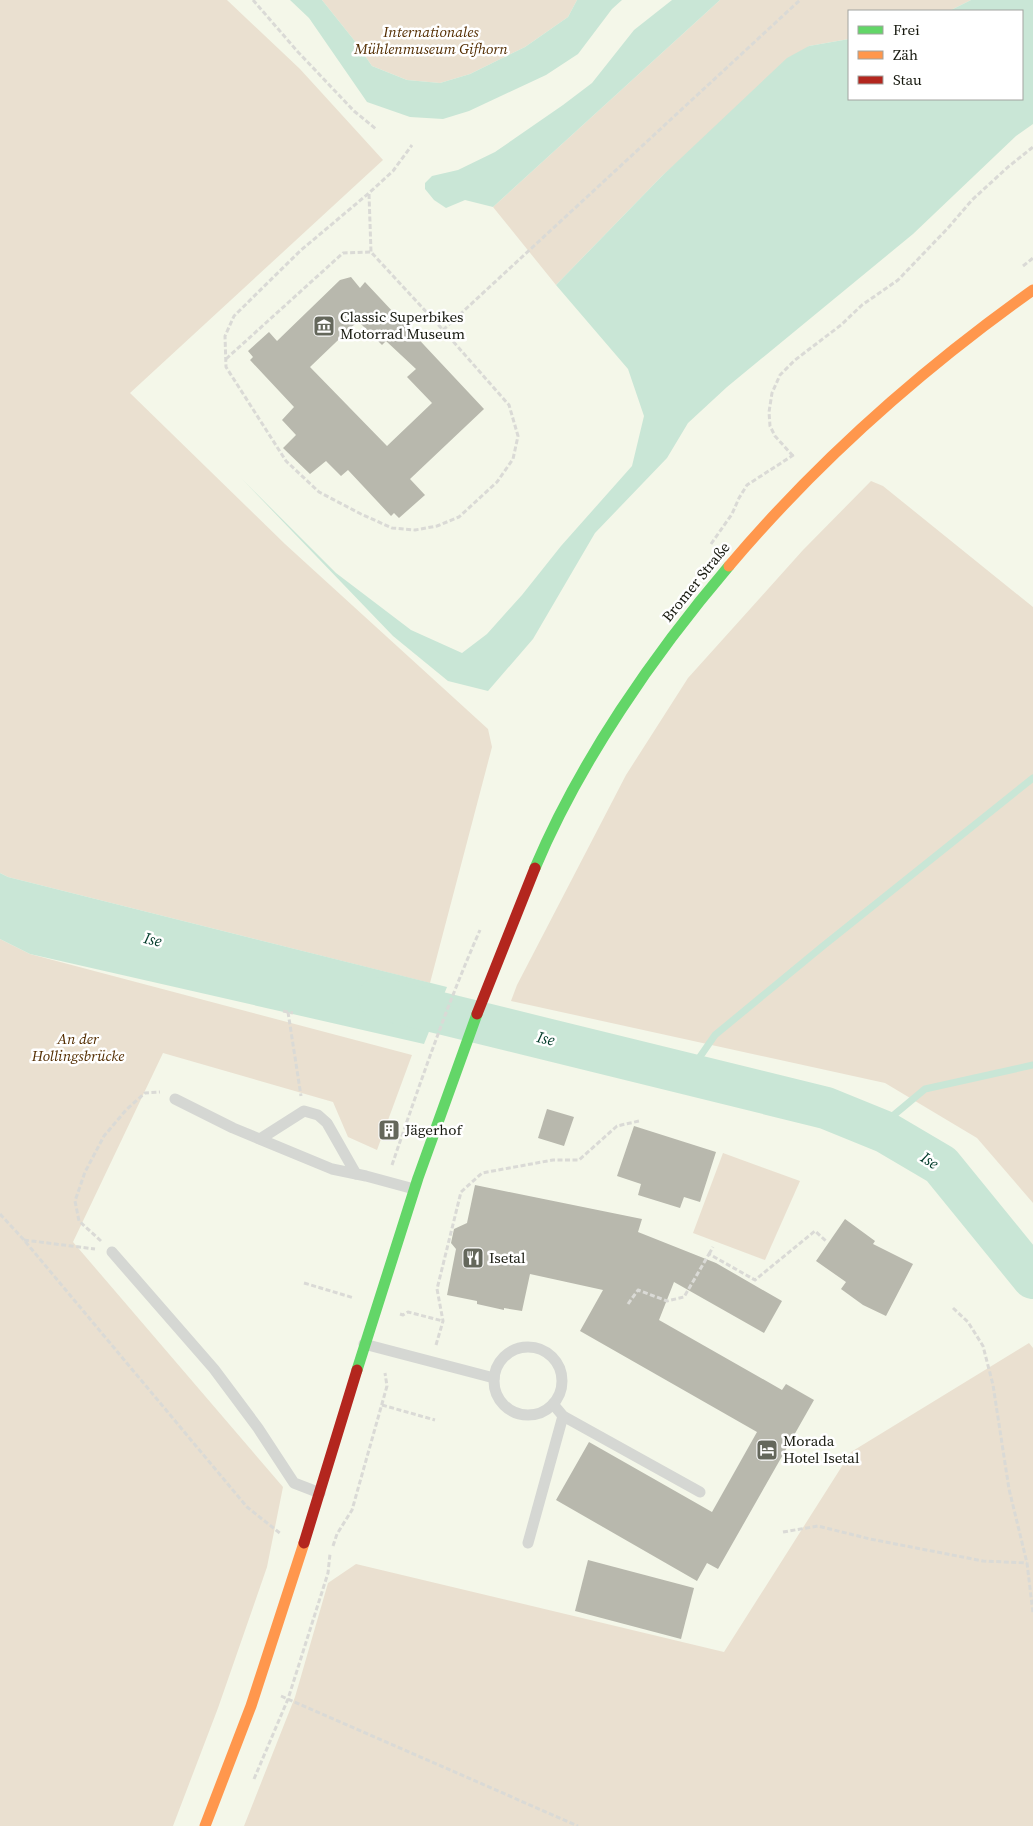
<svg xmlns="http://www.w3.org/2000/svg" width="1033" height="1826" font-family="'Source Serif 4',serif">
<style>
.green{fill:#eae0d0}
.water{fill:#c9e6d6}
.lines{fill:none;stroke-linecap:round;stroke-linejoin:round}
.stream{stroke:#c9e6d6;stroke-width:7}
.river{stroke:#c9e6d6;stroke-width:42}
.building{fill:#b8b8ad;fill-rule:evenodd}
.path{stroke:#dadad6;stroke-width:3;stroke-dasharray:5 2.5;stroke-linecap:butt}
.lane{stroke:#d5d7d3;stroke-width:11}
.fast{stroke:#63d668;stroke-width:11}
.slow{stroke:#ff974d;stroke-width:11}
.jam{stroke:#b3261e;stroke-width:11}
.labels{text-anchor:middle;stroke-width:5;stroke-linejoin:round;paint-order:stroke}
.park-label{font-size:15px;font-style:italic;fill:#532d00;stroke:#fff}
.poi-label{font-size:15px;fill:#17190f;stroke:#fff;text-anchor:start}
.street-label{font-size:15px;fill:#17190f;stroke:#fff}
.water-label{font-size:16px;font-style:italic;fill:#003a29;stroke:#fff}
</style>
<rect width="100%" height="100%" fill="#f4f7e9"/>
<g class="green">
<polygon points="0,0 227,0 300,69 383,160 130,393 285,544 488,729 492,747 430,983 8,877 0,873"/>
<polygon points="322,0 577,0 568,17 525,47 470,74 440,83 407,80 372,66 354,40"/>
<polygon points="720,0 971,0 949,11 849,11 849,39 809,46 662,176 556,285 493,207"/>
<polygon points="871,481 883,486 1033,607 1033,1203 977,1138 885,1083 511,1001 517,985 626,775 688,678 803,550"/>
<polygon points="0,939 30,954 412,1055 377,1150 348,1137 333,1102 163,1053 73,1242 283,1487 267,1567 218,1708 173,1826 0,1826"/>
<polygon points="723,1153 800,1181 765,1260 693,1233"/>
<polygon points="1029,1343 1033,1348 1033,1826 244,1826 295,1697 328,1583 356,1564 724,1652 851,1452"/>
</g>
<g class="water">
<polygon points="290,0 322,0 354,40 372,66 407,80 440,83 470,74 525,47 568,17 577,0 622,0 612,9 578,54 546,75 469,111 443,119 410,117 367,102 309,18"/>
<polygon points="672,0 720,0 493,207 465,200 446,208 434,200 425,189 425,183 432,176 458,170 495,152 563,105 592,83 634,30"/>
<polygon points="971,0 1033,0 1033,124 1016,136 913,234 727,387 688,423 667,458 595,533 533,639 488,691 448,681 393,636 241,478 336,573 411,630 462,653 487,634 522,595 561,546 632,466 644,416 628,369 556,285 662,176 787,58 809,46 849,39 849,99 1022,99 1022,11 949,11"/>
<polygon points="0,873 8,877 447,987 424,1044 30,954 0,939"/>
</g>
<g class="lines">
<g class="stream">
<polyline points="688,1074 715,1035 823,946 1033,778"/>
<polyline points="877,1129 925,1089 1033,1065"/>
</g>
<polyline class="river" points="379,998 826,1108 885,1132 941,1165 1033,1278"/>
</g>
<g class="building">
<path d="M351 277 360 288 365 282 484 409 410 479 425 495 399 518 394 513 391 516 348 470 341 476 326 461 310 474 283 448 296 435 282 420 294 407 250 360 253 357 248 351 269 332 277 341 340 280ZM358 321 382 345 386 341 416 369 407 377 432 403 387 446 310 367Z"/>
<polygon points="547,1109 574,1117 564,1146 538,1138"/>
<polygon points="634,1126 716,1152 700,1202 684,1197 680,1208 638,1195 641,1184 617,1176"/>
<polygon points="475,1185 642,1219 638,1232 716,1263 782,1301 764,1333 674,1282 659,1320 782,1390 786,1384 814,1400 718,1569 707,1563 697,1581 556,1500 589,1442 712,1512 757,1432 580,1331 603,1290 530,1274 522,1311 504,1308 504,1310 477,1304 477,1301 447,1295 456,1249 451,1243 454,1229 467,1223"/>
<polygon points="845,1219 875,1241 873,1244 913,1264 886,1316 863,1305 841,1289 846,1282 816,1261"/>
<polygon points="588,1560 694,1588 681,1639 575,1611"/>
</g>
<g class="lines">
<g class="path">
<polyline points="253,0 298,52 354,111 376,129"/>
<polyline points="369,194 371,252"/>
<polyline points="1023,266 1033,258"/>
<polyline points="443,330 800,0"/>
<polyline points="226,359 343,253 371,252 443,330 509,405 518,436 513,459 497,482 459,517 437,526 415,530 392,528 361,514 319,492 286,461 226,367 225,336 234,316 300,251 369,193 393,171 412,145"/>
<polyline points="793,456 775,436 770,426 769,412 772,393 780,375 795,360 841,325 862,305 898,280 948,228 972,200 1008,167 1033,147"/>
<polyline points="711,544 732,514 739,498 747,485 795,454"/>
<polyline points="283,1011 293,1013"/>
<polyline points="288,1012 301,1096"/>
<path d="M392 1165C419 1086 446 1007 480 930"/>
<polyline points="0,1214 24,1240 247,1507 281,1534"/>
<polyline points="24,1240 95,1249"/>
<polyline points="101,1241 79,1221 75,1201 85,1172 104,1136 126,1110 145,1093 160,1092"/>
<polyline points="709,1254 713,1247"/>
<polyline points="304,1283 354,1298"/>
<polyline points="628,1304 638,1290 667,1301 684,1297 709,1254 755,1280 815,1231 826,1241"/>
<polyline points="953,1308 968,1322 983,1346 993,1385 1009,1489 1027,1563 1033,1613"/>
<polyline points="400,1314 403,1315 408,1312 443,1321"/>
<polyline points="436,1345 443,1321 437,1289 461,1192 482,1173 553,1160 579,1160 617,1126 639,1121"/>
<polyline points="382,1405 435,1420"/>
<polyline points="783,1532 818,1526 870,1539 983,1561 1027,1563"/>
<polyline points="333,1546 337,1534 352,1510 387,1386 385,1373"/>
<polyline points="281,1696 578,1826"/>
<polyline points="254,1779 288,1699 328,1573 330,1554"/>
</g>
<g class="lane">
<polyline points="175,1099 233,1128 332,1169 366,1176 414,1189"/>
<polyline points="260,1139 304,1111 318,1115 327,1123 356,1174"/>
<polyline points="112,1252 214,1369 258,1428 294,1483 320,1493"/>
<polyline points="364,1344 494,1378"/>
<circle cx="528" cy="1381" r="34"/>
<polyline points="553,1404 563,1416 700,1492"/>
<polyline points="528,1543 563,1416"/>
</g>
<g class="fast">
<path d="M535 868C580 761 654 654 729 566"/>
<polyline points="357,1370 418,1178 477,1014"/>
</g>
<g class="slow">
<path d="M729 566C817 462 922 369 1033 290"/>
<polyline points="205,1826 251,1706 304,1543"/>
</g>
<g class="jam">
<polyline points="477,1014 535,868"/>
<polyline points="304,1543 357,1370"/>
</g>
</g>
<defs>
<g id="museum-square" transform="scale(1.125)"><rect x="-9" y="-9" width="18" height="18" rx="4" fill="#64675b" stroke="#fff"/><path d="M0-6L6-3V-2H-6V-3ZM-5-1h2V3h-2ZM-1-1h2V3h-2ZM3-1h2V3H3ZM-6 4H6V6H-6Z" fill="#fff"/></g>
<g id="building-square" transform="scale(1.125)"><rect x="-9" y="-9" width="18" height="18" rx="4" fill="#64675b" stroke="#fff"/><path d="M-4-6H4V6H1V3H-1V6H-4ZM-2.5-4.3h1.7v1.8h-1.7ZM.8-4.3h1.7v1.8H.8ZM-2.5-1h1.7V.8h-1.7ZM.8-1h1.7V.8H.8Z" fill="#fff"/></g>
<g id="restaurant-square" transform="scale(1.125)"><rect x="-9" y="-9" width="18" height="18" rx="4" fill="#64675b" stroke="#fff"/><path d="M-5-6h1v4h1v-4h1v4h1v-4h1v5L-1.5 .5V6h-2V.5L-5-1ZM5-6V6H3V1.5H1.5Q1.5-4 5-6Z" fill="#fff"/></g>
<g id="hotel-square" transform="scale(1.125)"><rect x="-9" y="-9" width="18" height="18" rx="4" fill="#64675b" stroke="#fff"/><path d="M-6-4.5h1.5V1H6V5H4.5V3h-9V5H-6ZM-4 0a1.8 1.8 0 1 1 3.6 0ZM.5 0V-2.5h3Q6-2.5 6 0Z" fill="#fff"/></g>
</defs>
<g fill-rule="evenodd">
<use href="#museum-square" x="324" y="326"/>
<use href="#building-square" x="389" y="1130"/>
<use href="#restaurant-square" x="473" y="1258"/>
<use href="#hotel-square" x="767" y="1450"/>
</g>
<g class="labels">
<g class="park-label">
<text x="431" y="37">Internationales<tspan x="431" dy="17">Mühlenmuseum Gifhorn</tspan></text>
<text x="78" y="1044">An der<tspan x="78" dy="17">Hollingsbrücke</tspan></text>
</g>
<g class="poi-label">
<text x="340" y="322">Classic Superbikes<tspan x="340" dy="17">Motorrad Museum</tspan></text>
<text x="405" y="1135">Jägerhof</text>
<text x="489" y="1263">Isetal</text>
<text x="783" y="1446">Morada<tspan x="783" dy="17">Hotel Isetal</tspan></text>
</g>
<g class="street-label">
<text transform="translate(696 582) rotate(-51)" y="5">Bromer Straße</text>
</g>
<g class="water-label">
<text transform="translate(153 939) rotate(14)" y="6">Ise</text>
<text transform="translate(546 1038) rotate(14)" y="6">Ise</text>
<text transform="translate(930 1160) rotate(33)" y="6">Ise</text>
</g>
</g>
<rect x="848" y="10" width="175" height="90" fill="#ffffff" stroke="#a2a39f"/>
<rect x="858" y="26" width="25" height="8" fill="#63d668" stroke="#a2a39f"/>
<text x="893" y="35" font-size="15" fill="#17190f">Frei</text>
<rect x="858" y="51" width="25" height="8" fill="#ff974d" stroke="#a2a39f"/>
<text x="893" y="60" font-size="15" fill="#17190f">Zäh</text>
<rect x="858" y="76" width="25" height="8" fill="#b3261e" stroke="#a2a39f"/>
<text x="893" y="85" font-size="15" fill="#17190f">Stau</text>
</svg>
